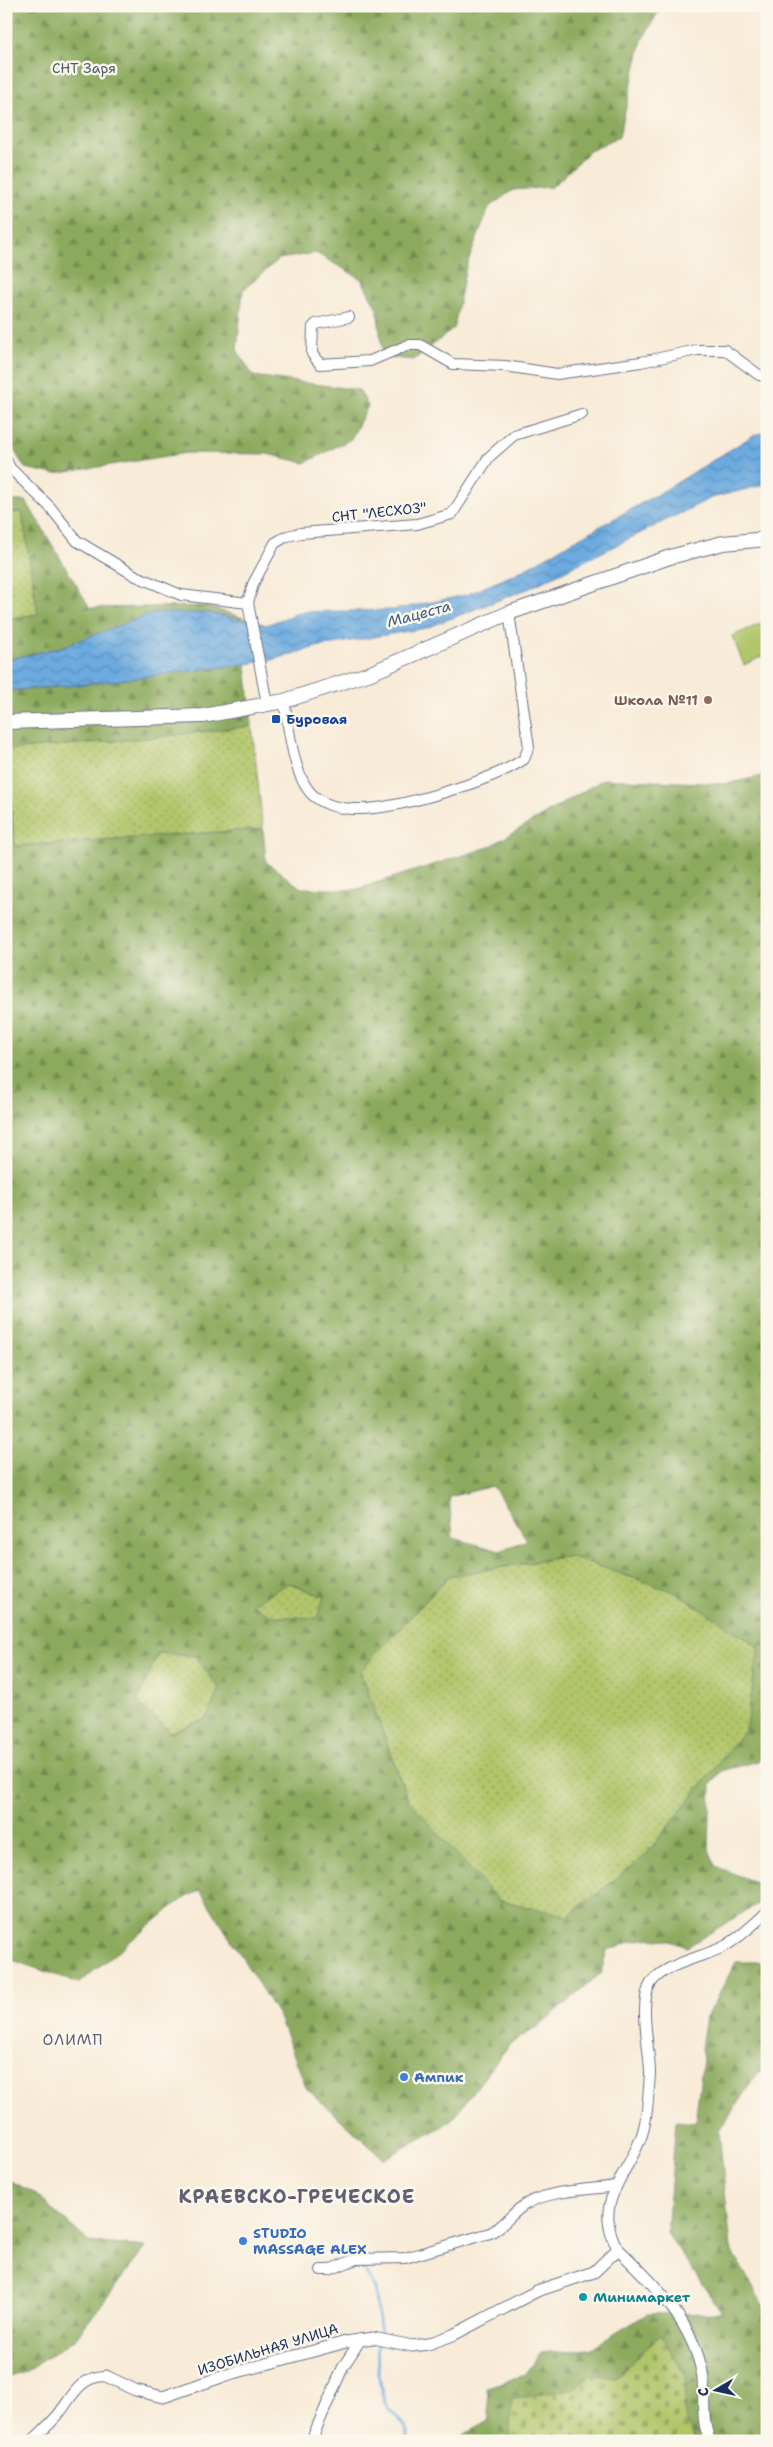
<svg xmlns="http://www.w3.org/2000/svg" width="773" height="2447" font-family="'Shantell Sans',sans-serif">
<style>
.green{fill:url(#green-dots);stroke:#667a64}
.forest{fill:url(#forest-firs);stroke:#546c5e;fill-rule:evenodd}
.cemetery{fill:url(#cemetery-stones);stroke:#667a64}
.pitch{fill:#b1c569;stroke:#667a64}
.water{fill:url(#water-waves);stroke:#446c9e}
.lines{fill:none;stroke-linecap:round;stroke-linejoin:round}
.stream{stroke:#6caadf;stroke-width:3}
.minor-casing{stroke:#687188;stroke-width:12}
.tertiary-casing{stroke:#687188;stroke-width:13}
.secondary-casing{stroke:#687188;stroke-width:16}
.minor{stroke:#fff;stroke-width:10}
.tertiary{stroke:#fff;stroke-width:11}
.secondary{stroke:#fff;stroke-width:14}
.education-dot{fill:#8d6e63;stroke:#fbf7ec;stroke-width:2}
.transit-dot{fill:#1a4fb4;stroke:#fbf7ec;stroke-width:2}
.shop-dot{fill:#3f7fe0;stroke:#fbf7ec;stroke-width:2}
.culture-dot{fill:#0f9aa8;stroke:#fbf7ec;stroke-width:2}
.labels{text-anchor:middle;stroke-width:5;stroke-linejoin:round;paint-order:stroke}
.park-label{font-size:14px;fill:#485c61;stroke:#fbf7ec}
.street-label{font-size:14px;fill:#1b2f5e;stroke:#fbf7ec}
.education-label{font-size:14px;font-weight:bold;fill:#785e54;stroke:#fbf7ec;text-anchor:end}
.transit-label{font-size:14px;font-weight:bold;fill:#164399;stroke:#fbf7ec;text-anchor:start}
.shop-label{font-size:14px;font-weight:bold;fill:#366cbe;stroke:#fbf7ec;text-anchor:start}
.culture-label{font-size:14px;font-weight:bold;fill:#0d838f;stroke:#fbf7ec;text-anchor:start}
.water-label{font-size:15px;font-style:italic;fill:#375a8b;stroke:#fbf7ec}
.neighbourhood-label{font-size:15px;letter-spacing:1px;fill:#625e75;stroke:#fbf7ec}
.district-label{font-size:19px;font-weight:bold;letter-spacing:1px;fill:#625e75;stroke:#fbf7ec}
</style>
<defs>
<pattern id="green-dots" width="8" height="8" patternUnits="userSpaceOnUse" patternTransform="scale(1.25)"><rect width="8" height="8" fill="#b1c569"/><path d="M2 2h.1M6 6h.1" fill="none" stroke="#8fa05a" stroke-width="1.8" stroke-linecap="round"/></pattern>
<pattern id="forest-firs" width="22" height="20" patternUnits="userSpaceOnUse" patternTransform="scale(1.25)"><rect width="22" height="20" fill="#8caa5d"/><path d="M5 1l3.5 6h-7zM16 11l3.5 6h-7z" fill="#728b50"/></pattern>
<pattern id="cemetery-stones" width="16" height="16" patternUnits="userSpaceOnUse" patternTransform="scale(1.25)"><rect width="16" height="16" fill="#b1c569"/><path d="M2 7V4a2 2 0 0 1 4 0v3zM10 15v-3a2 2 0 0 1 4 0v3z" fill="#8fa05a"/></pattern>
<pattern id="water-waves" width="16" height="10" patternUnits="userSpaceOnUse" patternTransform="scale(1.25)"><rect width="16" height="10" fill="#6caadf"/><path d="M0 5q4-4 8 0t8 0" fill="none" stroke="#588bb8"/></pattern>
</defs>
<rect width="100%" height="100%" fill="#fbf7ec"/>
<filter id="ink" filterUnits="userSpaceOnUse"><feTurbulence type="fractalNoise" baseFrequency=".02" numOctaves="2"/><feDisplacementMap in="SourceGraphic" scale="10" xChannelSelector="R" yChannelSelector="G"/><feConvolveMatrix kernelMatrix="1 2 1 2 8 2 1 2 1" color-interpolation-filters="sRGB"/></filter>
<filter id="wash" filterUnits="userSpaceOnUse"><feTurbulence type="fractalNoise" baseFrequency=".0096" numOctaves="4" result="noise"/><feDisplacementMap in="SourceGraphic" scale="20" xChannelSelector="R" yChannelSelector="G"/><feGaussianBlur stdDeviation="1.12" result="paint"/><feColorMatrix in="noise" values="0 0 0 0 0 0 0 0 0 0 0 0 0 0 0 0 0 1.4 0 .05"/><feComposite in="paint" operator="in"/></filter>
<g filter="url(#wash)">
<rect width="100%" height="100%" fill="#f8ebd7"/>
<g class="green">
<polygon points="22,511 38,614 6,619 6,514"/>
<polygon points="252,726 263,829 15,846 6,750 148,738"/>
<polygon points="569,1556 675,1592 759,1647 746,1729 644,1857 568,1916 498,1900 408,1800 360,1671 449,1576"/>
<polygon points="289,1583 324,1597 318,1619 271,1616 250,1604"/>
<polygon points="158,1653 195,1656 220,1689 206,1719 170,1732 137,1702"/>
</g>
<g class="forest">
<polygon points="6,6 662,6 642,40 619,137 590,151 552,187 513,190 489,207 466,267 454,328 414,360 383,357 377,308 361,279 316,253 279,259 243,290 237,350 253,376 359,390 368,406 351,439 305,463 267,454 186,453 54,474 25,468 14,450 6,404"/>
<polygon points="6,501 26,501 90,608 206,606 266,625 209,613 6,660 6,619 38,614 22,512 6,514"/>
<polygon points="246,664 252,726 148,738 6,750 6,691 78,685"/>
<path d="M6 754 15 846 263 829 266 862 301 888 354 890 489 847 604 779 726 784 767 775V1771L762 1760 721 1771 711 1785 709 1849 715 1866 767 1887V1898L687 1947C652 1933 641 1938 607 1950L601 1973 539 2026 509 2045 450 2122 384 2159 307 2089 279 2017 200 1890 177 1903 79 1983 6 1958ZM493 1486 527 1540 500 1551 453 1538 449 1497ZM569 1556 675 1592 759 1647 746 1729 644 1857 568 1916 498 1900 408 1800 360 1671 449 1576ZM289 1583 324 1597 317 1618 271 1616 251 1604ZM158 1653 195 1656 220 1689 206 1719 170 1732 137 1702Z"/>
<polygon points="736,1962 767,1962 767,2074 759,2071 719,2131 731,2249 767,2312 767,2377 763,2421 767,2422 767,2441 696,2441 685,2419 686,2377 661,2335 615,2378 590,2375 573,2389 513,2399 509,2424 511,2441 452,2441 490,2420 487,2387 525,2375 539,2353 590,2349 647,2314 722,2313 667,2233 676,2121 695,2123 703,2059 701,2047 706,2017"/>
<polygon points="6,2179 33,2192 89,2242 146,2247 74,2340 23,2373 6,2378"/>
</g>
<polygon class="cemetery" points="661,2335 686,2377 685,2419 696,2441 511,2441 509,2424 513,2399 573,2389 590,2375 615,2378"/>
<polygon class="pitch" points="767,621 767,654 744,665 732,636"/>
<polygon class="water" points="767,432 767,484 711,498 530,588 426,628 316,647 272,660 246,664 78,685 6,691 6,660 59,648 153,613 209,613 266,625 301,612 393,610 466,595 515,574 665,490 754,435"/>
<g class="lines">
<g class="stream">
<polyline points="360,2263 375,2289 381,2336"/>
<path d="M379 2342C375 2352 380 2392 385 2403 391 2417 412 2422 406 2441"/>
</g>
</g>
</g>
<g filter="url(#ink)">
<g class="lines">
<g class="minor-casing">
<g id="minor">
<polyline points="349,317 316,324 313,327 312,354 320,364 370,361 408,345 420,345 453,364 505,366 557,374 641,362 697,350 725,350 759,375 767,377"/>
<polyline points="6,460 10,468 50,507 77,541 136,576 181,595 248,603"/>
<path d="M284 701C289 727 293 780 315 797 326 805 340 809 354 809 392 811 493 781 524 759L529 747 509 613"/>
<polyline points="267,704 248,603 253,584 275,543 287,536 301,533 417,524 452,514 489,457 514,435 582,414"/>
<path d="M618 2249C588 2199 636 2170 645 2123 648 2107 649 2089 650 2073 650 2050 638 2002 651 1983 665 1963 705 1957 725 1946 741 1937 754 1924 767 1912"/>
<path d="M321 2270H329L356 2259 405 2258 490 2233C505 2226 512 2212 526 2204 549 2190 589 2190 616 2186"/>
<path d="M32 2441C40 2433 49 2425 57 2416 72 2398 79 2376 106 2376"/>
<polyline points="311,2441 343,2367 361,2339"/>
</g>
</g>
<g class="tertiary-casing">
<path id="tertiary" d="M106 2376 135 2390 163 2397 230 2374 346 2342 373 2338 412 2346 428 2344 453 2335 537 2291 594 2272 618 2249C654 2284 692 2321 702 2372 706 2394 700 2420 710 2441"/>
</g>
<g class="secondary-casing">
<polyline id="secondary" points="6,722 203,716 284,701 371,673 509,613 670,557 723,543 767,539"/>
</g>
<use href="#minor" class="minor"/>
<use href="#tertiary" class="tertiary"/>
<use href="#secondary" class="secondary"/>
</g>
</g>
<circle class="education-dot" cx="708" cy="700" r="5"/>
<rect class="transit-dot" x="271" y="714" width="10" height="10" rx="2.5"/>
<g class="shop-dot">
<circle cx="404" cy="2077" r="5"/>
<circle cx="243" cy="2241" r="5"/>
</g>
<circle class="culture-dot" cx="583" cy="2297" r="5"/>
<g class="labels">
<g class="park-label">
<text x="84" y="73">СНТ Заря</text>
</g>
<g class="street-label">
<text transform="translate(379 512) rotate(-6)" y="5">СНТ "ЛЕСХОЗ"</text>
<text transform="translate(268 2349) rotate(-17)" y="5">ИЗОБИЛЬНАЯ УЛИЦА</text>
</g>
<g class="education-label">
<text x="698" y="705">Школа №11</text>
</g>
<g class="transit-label">
<text x="286" y="724">Буровая</text>
</g>
<g class="shop-label">
<text x="414" y="2082">Ампик</text>
<text x="253" y="2238">STUDIO<tspan x="253" dy="16">MASSAGE ALEX</tspan></text>
</g>
<g class="culture-label">
<text x="593" y="2302">Минимаркет</text>
</g>
<g class="water-label">
<text transform="translate(419 614) rotate(-15)" y="5">Мацеста</text>
</g>
<g class="neighbourhood-label">
<text x="73" y="2045">ОЛИМП</text>
</g>
<g class="district-label">
<text x="297" y="2203">КРАЕВСКО-ГРЕЧЕСКОЕ</text>
</g>
</g>
<rect width="773" height="2447" fill="none" stroke="#fbf7ec" stroke-width="25"/>
<g transform="translate(716 2390) rotate(261)" stroke="#fbf7ec" stroke-width="4" paint-order="stroke">
<path d="M0-4L9 19L0 12L-9 19Z" fill="#1b2f5e"/>
<text y="-8" font-size="14" font-weight="bold" text-anchor="middle" fill="#1b2f5e">С</text>
</g>
</svg>
